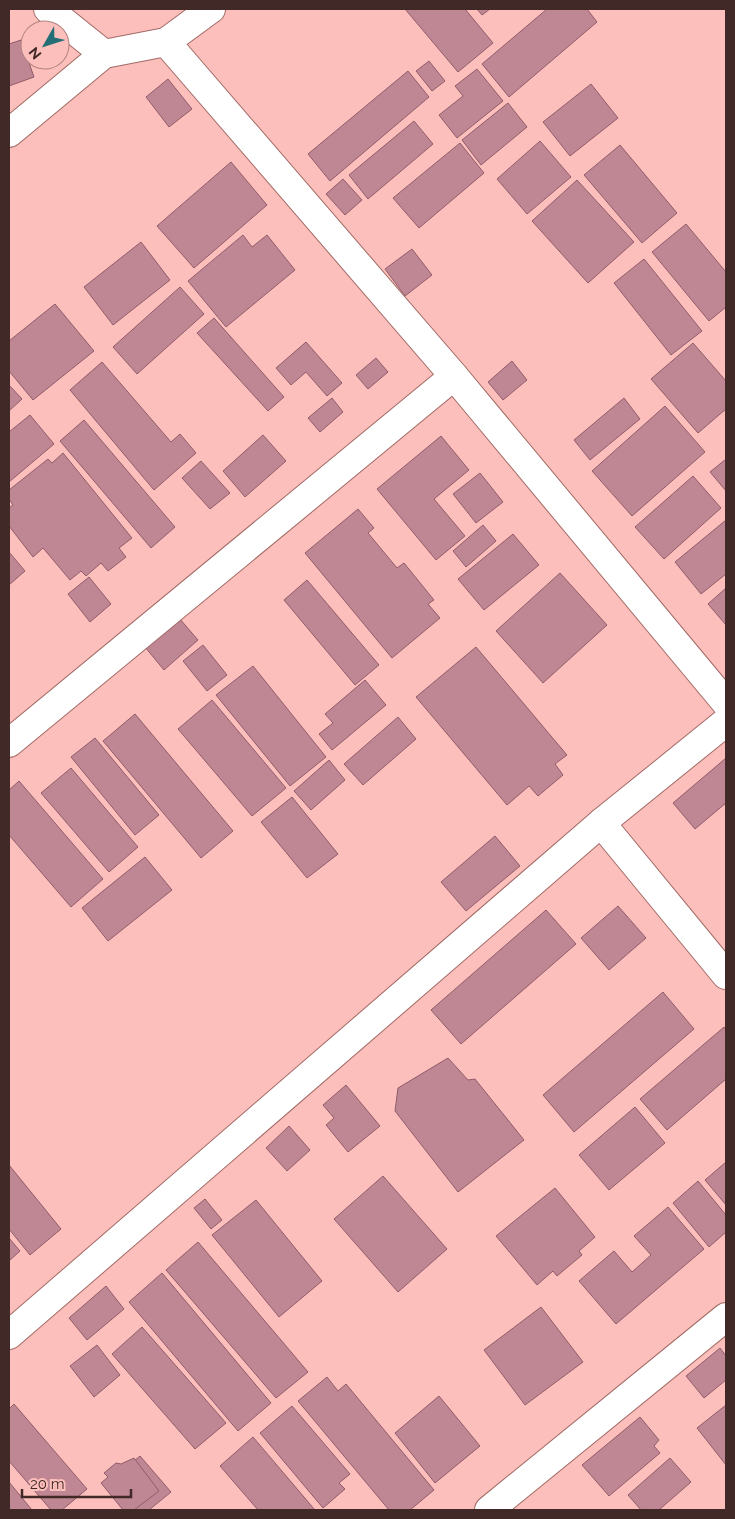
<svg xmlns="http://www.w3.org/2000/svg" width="735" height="1519" font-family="Raleway,sans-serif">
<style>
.building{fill:#bf8694;stroke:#915c6a}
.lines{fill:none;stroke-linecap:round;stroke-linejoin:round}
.minor-casing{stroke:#a16a66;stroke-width:30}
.minor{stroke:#fff;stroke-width:28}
</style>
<rect width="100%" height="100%" fill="#fdbfbb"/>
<g class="building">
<polygon points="405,9 465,9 493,43 458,72"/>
<polygon points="477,9 490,9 482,15"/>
<polygon points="547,9 587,9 597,22 509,97 482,64"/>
<polygon points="21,40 34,77 9,86 9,44"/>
<polygon points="429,61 445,81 432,91 416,71"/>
<polygon points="477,69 503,101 457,138 439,115 463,96 455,86"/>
<polygon points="408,71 429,97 330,181 308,154"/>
<polygon points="168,79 192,109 169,127 146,97"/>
<polygon points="591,84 618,118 570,156 543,122"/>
<polygon points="508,103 527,127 481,165 462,140"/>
<polygon points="414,121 433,144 368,199 349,175"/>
<polygon points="540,141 571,177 527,214 497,179"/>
<polygon points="460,143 484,173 419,228 393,198"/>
<polygon points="620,145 677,213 642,243 584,175"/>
<polygon points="231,162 267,205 194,268 157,226"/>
<polygon points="343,179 362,200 345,215 326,194"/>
<polygon points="577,180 634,242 588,283 532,221"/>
<polygon points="686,224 726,272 726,307 709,321 652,252"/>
<polygon points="243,235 252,247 267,235 295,270 226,327 188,281"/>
<polygon points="141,242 170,280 113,325 84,287"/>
<polygon points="412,249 432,275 405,296 385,269"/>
<polygon points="644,259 702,331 671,355 614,283"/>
<polygon points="180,287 204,314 137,374 113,347"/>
<polygon points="55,304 94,351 33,400 9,371 9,341"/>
<polygon points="214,318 284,397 268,411 197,333"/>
<polygon points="306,342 342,383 327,396 306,372 291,385 276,368"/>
<polygon points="693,343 726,381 726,409 698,433 651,379"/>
<polygon points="376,358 388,372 368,389 356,375"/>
<polygon points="512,361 527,380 503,400 488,382"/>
<polygon points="102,362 171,442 180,434 196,453 154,490 70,390"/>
<polygon points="9,385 22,399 9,411"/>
<polygon points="332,398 343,412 320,432 308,418"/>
<polygon points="624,398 640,419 590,460 574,440"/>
<polygon points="665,406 705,452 632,516 592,471"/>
<polygon points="30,415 54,444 9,482 9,432"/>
<polygon points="84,420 175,527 151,548 60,441"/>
<polygon points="263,435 286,461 245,497 223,471"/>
<polygon points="441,436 469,470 434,499 465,536 436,560 377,489"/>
<polygon points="63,453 132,538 119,548 126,557 108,571 101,563 86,576 81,571 70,580 43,548 33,557 9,526 9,508 13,505 9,499 9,490 48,459 52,463"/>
<polygon points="726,459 726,491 710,472"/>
<polygon points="201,461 230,493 210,509 182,478"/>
<polygon points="480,473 503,502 476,523 453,494"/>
<polygon points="693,476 721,508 664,559 635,527"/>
<polygon points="358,509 374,528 368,533 397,568 404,563 434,600 428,604 440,618 392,658 305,553"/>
<polygon points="726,520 726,574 701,594 675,562"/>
<polygon points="483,525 496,541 466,567 453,551"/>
<polygon points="513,534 539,565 484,610 458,579"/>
<polygon points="9,552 25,571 9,585"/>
<polygon points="560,573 607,625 543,683 496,631"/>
<polygon points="89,577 111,604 90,622 68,594"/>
<polygon points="307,580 379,665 355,685 284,600"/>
<polygon points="726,588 726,625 708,604"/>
<polygon points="179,618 198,640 164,670 145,647"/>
<polygon points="203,645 227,675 207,691 183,661"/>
<polygon points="476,647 567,755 555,764 563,775 538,796 529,786 507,805 416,697"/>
<polygon points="253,666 326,757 290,786 216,695"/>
<polygon points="365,680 386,705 332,750 319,734 333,723 325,714"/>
<polygon points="212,700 286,788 252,816 178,729"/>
<polygon points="135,714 233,831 201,858 103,741"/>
<polygon points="398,717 416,739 363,785 344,764"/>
<polygon points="95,738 159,815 135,835 71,757"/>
<polygon points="726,758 726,803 695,829 673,803"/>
<polygon points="329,760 345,780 311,810 294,791"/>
<polygon points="71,768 138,847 109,872 41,793"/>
<polygon points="19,781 103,879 71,907 9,835 9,790"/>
<polygon points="292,797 338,854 307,878 261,822"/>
<polygon points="495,836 520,866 466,911 441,882"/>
<polygon points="145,857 172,890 108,941 82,908"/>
<polygon points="618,906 646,938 609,970 581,938"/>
<polygon points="546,910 576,944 461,1044 431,1010"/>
<polygon points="663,992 694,1029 574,1132 543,1095"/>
<polygon points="724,1027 726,1030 726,1079 667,1130 640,1099"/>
<polygon points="448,1058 468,1080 475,1079 524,1140 458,1192 395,1111 398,1088"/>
<polygon points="346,1085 380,1126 348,1152 326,1125 334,1118 323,1105"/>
<polygon points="635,1107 665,1143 609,1190 579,1155"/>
<polygon points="289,1126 310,1150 287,1171 266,1148"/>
<polygon points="726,1162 726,1205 705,1180"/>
<polygon points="9,1165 61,1229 30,1255 9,1229"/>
<polygon points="383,1176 447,1249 398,1292 334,1219"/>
<polygon points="698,1181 726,1215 726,1232 709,1247 673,1203"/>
<polygon points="555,1188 595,1237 579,1251 582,1255 557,1276 553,1271 537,1285 496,1236"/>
<polygon points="205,1199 222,1220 211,1229 194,1208"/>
<polygon points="256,1200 322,1281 279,1317 212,1235"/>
<polygon points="668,1207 704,1249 616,1324 579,1281 614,1251 632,1272 651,1255 634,1236"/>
<polygon points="9,1238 20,1251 9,1261"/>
<polygon points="198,1242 308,1372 276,1398 166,1270"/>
<polygon points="162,1273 271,1403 238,1431 129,1302"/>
<polygon points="106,1286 124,1309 87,1340 69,1318"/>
<polygon points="541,1307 583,1362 525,1405 484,1350"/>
<polygon points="142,1327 226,1423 195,1449 112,1354"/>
<polygon points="97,1345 120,1375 94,1397 70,1366"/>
<polygon points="720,1348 726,1356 726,1380 704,1398 686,1376"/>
<polygon points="327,1377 338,1391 346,1384 434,1490 410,1510 389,1510 298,1401"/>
<polygon points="439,1396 480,1446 435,1483 395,1433"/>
<polygon points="14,1404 87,1489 62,1510 51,1510 9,1461 9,1409"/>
<polygon points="726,1405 726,1465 697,1428"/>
<polygon points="292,1406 350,1474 339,1483 345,1489 323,1508 260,1433"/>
<polygon points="640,1417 659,1440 654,1446 660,1453 609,1496 582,1465"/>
<polygon points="253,1437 315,1510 258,1510 220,1466"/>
<polygon points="140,1456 171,1492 149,1510 132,1510 109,1482"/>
<polygon points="134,1458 159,1491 134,1510 123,1510 101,1483 108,1477 104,1473 116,1463 121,1464"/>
<polygon points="670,1458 691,1482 659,1510 641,1510 628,1495"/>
<polygon points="9,1482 32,1510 9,1510"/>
</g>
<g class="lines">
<g class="minor-casing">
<g id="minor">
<polyline points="48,9 104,54 166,42 454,376 726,703"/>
<polyline points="166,42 211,9"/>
<polyline points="9,133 104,54"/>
<polyline points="9,743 454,376"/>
<polyline points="601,823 726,975"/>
<polyline points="9,1335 601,823 726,722"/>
<polyline points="489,1510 726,1317"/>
</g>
</g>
<use href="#minor" class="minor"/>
</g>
<rect width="735" height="1519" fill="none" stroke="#402927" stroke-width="20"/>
<g transform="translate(45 45) rotate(231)"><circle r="24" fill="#fdbfbb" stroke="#b18380"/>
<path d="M0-4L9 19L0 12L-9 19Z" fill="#246f75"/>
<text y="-8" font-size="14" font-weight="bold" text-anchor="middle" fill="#402927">N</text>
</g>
<path d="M22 1489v8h109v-8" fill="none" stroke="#402927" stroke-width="2.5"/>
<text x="30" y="1489" font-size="15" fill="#402927" stroke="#fdbfbb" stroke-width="4" paint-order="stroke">20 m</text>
</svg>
